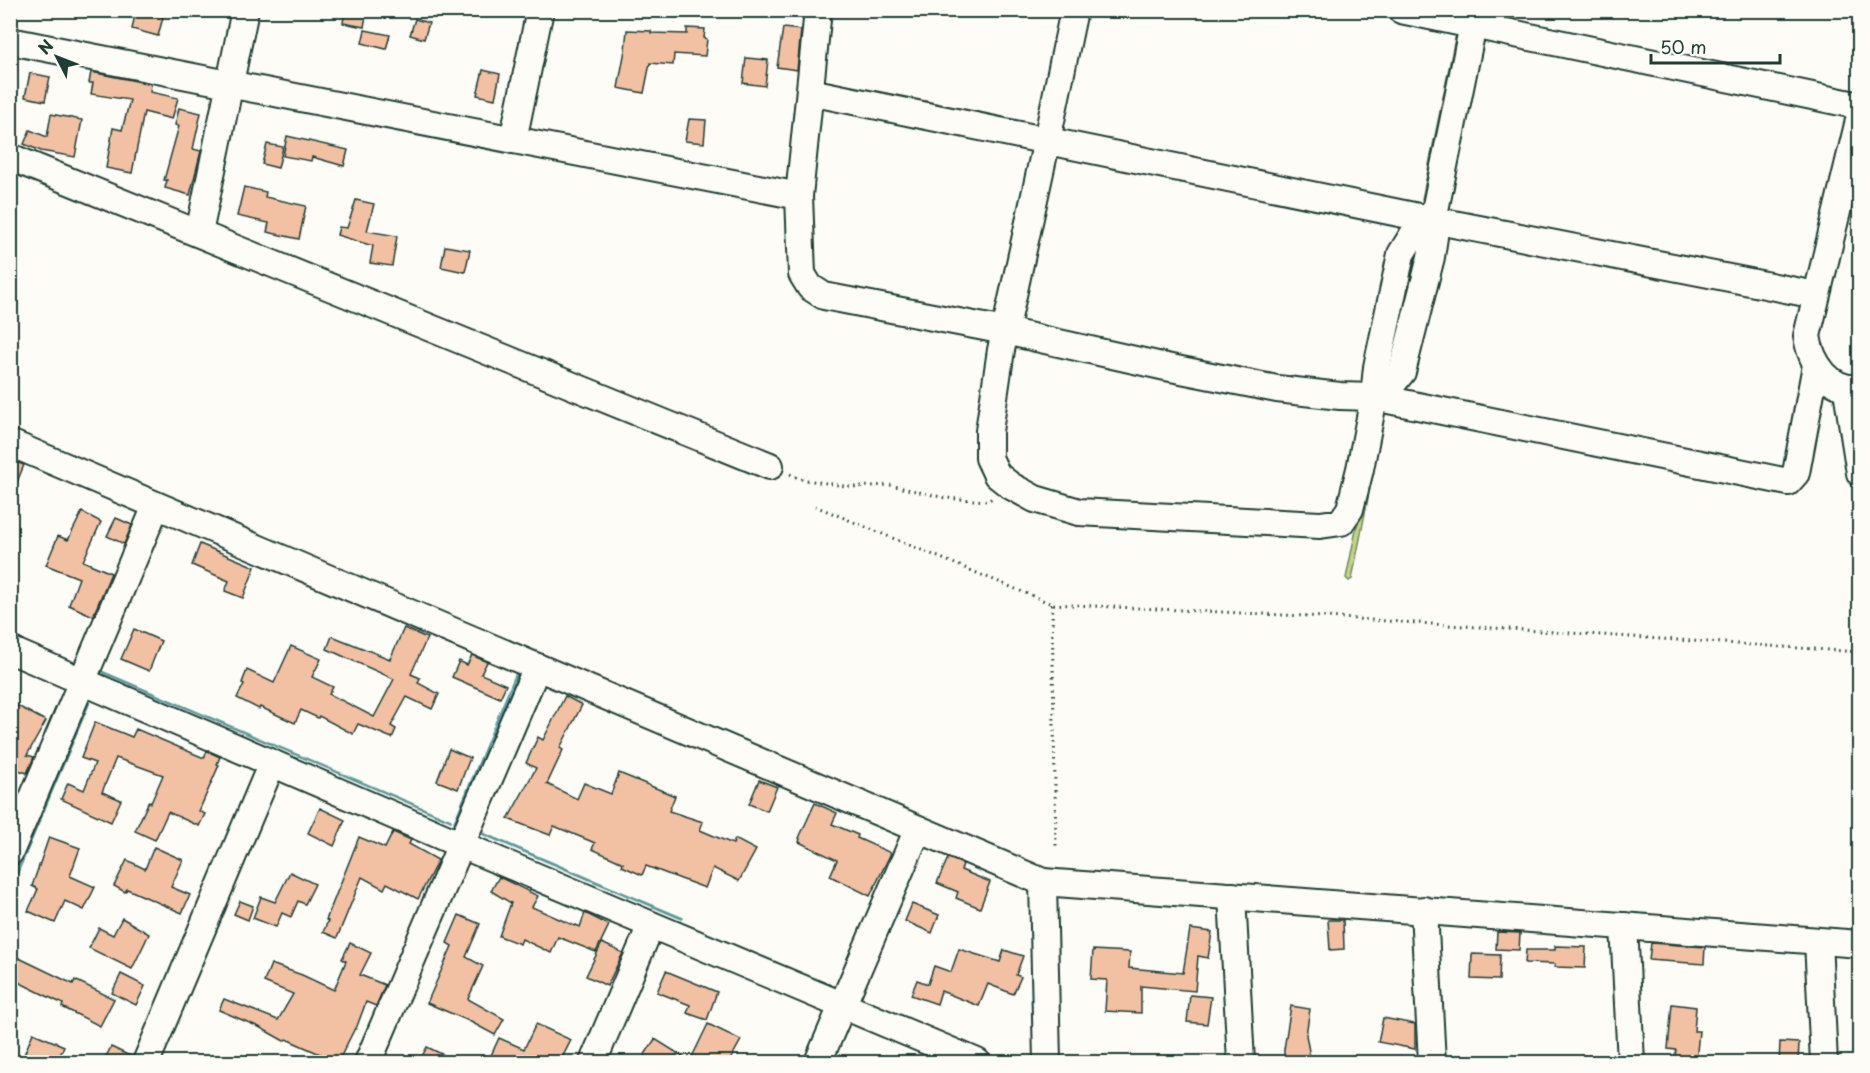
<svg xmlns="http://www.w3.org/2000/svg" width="1870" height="1073" font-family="'Playpen Sans',sans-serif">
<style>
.green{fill:#c2d489;stroke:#70885e;stroke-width:1.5}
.water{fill:#83d4db;stroke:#5b9898;stroke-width:1.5}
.building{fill:#f2c0a3;stroke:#1f3d34;stroke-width:1.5}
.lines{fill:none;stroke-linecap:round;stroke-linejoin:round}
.minor-casing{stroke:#1f3d34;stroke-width:30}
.path{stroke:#1f3d34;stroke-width:3;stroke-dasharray:1.5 4.5;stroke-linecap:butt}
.minor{stroke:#fdfcf7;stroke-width:26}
</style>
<rect width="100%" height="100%" fill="#fdfcf7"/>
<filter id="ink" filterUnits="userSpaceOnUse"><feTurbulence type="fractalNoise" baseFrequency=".0167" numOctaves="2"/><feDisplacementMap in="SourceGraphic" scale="12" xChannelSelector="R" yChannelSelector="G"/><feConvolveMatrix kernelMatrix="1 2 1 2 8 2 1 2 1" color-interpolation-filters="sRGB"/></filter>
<g filter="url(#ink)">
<g class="green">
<polygon points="1457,36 1459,36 1425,202 1422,199 1455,38"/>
<polygon points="1393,350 1396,350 1397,352 1352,579 1349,581 1346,578"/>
</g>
<g class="water">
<polygon points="99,670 451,820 451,821 99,671"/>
<polygon points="516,673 518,673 456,822 454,822"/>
<polygon points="89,701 90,702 11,889 11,884"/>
<polygon points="478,831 683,918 682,919 477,832"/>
</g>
<g class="building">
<polygon points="136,10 165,10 158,36 132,29"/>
<polygon points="345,10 367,10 364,27 343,23"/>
<polygon points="415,19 429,23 424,39 410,35"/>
<polygon points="687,28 705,29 704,38 707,39 705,56 674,54 673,65 650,63 644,93 618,88 625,50 627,30 651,31 651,33 687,34"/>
<polygon points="783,28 801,30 797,70 777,67"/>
<polygon points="365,30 390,35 386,49 362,43"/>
<polygon points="746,58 768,60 765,86 743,83"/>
<polygon points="483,70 500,74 495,99 477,95"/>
<polygon points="91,72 151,84 150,92 178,98 172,119 144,112 132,173 106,168 113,128 122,130 130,100 91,94 93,83 89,83"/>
<polygon points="30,73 50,77 45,101 25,97"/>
<polygon points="179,108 201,113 193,149 201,151 190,195 165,188 167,180 164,180 179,126 175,125"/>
<polygon points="51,114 82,120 75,157 41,151 24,144 30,130 47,137"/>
<polygon points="689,119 706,120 704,143 685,141"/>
<polygon points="287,136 348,150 344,166 312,157 311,161 283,156"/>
<polygon points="267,144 283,147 278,168 262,164"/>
<polygon points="244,187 266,192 265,197 306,206 299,239 267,232 269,223 237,216"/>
<polygon points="356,200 374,204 367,231 397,236 392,266 370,263 373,246 337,235 339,227 347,228"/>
<polygon points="445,246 470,250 465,272 441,267"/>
<polygon points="10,460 24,465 12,494 10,494"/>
<polygon points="82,512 101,522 83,561 111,573 93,616 69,605 79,578 46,565 58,536 68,540"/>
<polygon points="116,518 132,525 124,544 107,536"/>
<polygon points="200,544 255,567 243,598 225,591 229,581 192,565"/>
<polygon points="404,628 427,638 411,674 420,678 418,683 439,694 432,709 407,697 391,726 396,729 392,738 358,724 353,734 319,716 318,718 301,710 295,723 260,707 259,709 237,698 244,684 242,683 247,670 274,683 291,646 321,659 312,677 333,687 329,694 374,717 394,679 327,649 332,636 390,659"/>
<polygon points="134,629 161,641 149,671 121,659"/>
<polygon points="472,655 487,662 481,674 506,685 500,698 452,677 459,661 467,665"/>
<polygon points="565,696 582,705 560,748 563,750 547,784 577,799 584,783 611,794 619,773 675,796 669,811 703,822 700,830 733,844 735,839 756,850 739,881 713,868 705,888 646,866 642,875 622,866 623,863 592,849 595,843 554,826 550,835 508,819 536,768 526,763 538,737 543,740"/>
<polygon points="10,702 46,721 27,755 34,757 27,773 10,767"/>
<polygon points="95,722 132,737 136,729 204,758 207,751 220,757 217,764 219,765 199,811 205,814 199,826 168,812 155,840 135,831 149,801 151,803 163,775 116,758 102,792 121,800 111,822 61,799 68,783 84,790 95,763 81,758"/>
<polygon points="449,749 470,758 458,789 437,781"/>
<polygon points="759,780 777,787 767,811 749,804"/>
<polygon points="815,803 837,813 832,824 858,835 857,838 891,853 870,896 830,876 837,860 799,842 800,839 799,838"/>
<polygon points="320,808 345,820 334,846 308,833"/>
<polygon points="393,832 411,840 409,844 438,860 418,899 387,883 384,889 362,877 337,938 323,932 328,921 326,920 359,837 385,848"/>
<polygon points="49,837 80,848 70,876 95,887 84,910 65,901 55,923 28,911 38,889 32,886"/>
<polygon points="154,847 183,860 171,887 190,895 182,913 127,889 125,892 114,886 127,860 145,869"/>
<polygon points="948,858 963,864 961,870 990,882 980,908 956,898 958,892 937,883"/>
<polygon points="290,872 315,884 305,904 298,901 291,917 282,913 276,927 253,918 261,897 275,902"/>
<polygon points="499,877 538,896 532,907 575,926 576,925 580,927 585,913 609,925 596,952 558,937 551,953 522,939 520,944 499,936 511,903 491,891"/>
<polygon points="240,901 253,906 248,920 234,914"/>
<polygon points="912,904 939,915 932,933 905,921"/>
<polygon points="459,915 480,924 466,957 483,966 468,999 504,1019 495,1035 469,1021 427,1003 452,946 447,943"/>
<polygon points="122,918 149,934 132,969 89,948 99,928 113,935"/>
<polygon points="1328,920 1343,920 1344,949 1330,950"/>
<polygon points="1190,929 1212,932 1208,958 1198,956 1195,991 1141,986 1141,1013 1105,1011 1107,980 1091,979 1093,950 1130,952 1129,968 1183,973"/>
<polygon points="1497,932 1520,933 1519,950 1496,949"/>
<polygon points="350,943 371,953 360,975 385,985 376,1006 366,1002 356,1029 355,1028 338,1062 286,1039 284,1041 259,1027 219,1010 224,999 278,1020 293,994 264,982 271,964 302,975 334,990 346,961 342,959"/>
<polygon points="602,943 623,953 607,986 586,976"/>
<polygon points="1651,943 1705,947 1704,964 1649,960"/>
<polygon points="1555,946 1586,947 1585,968 1555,967 1555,964 1525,963 1526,950 1555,950"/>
<polygon points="959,949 1000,962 1004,950 1023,956 1016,975 1021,977 1013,994 988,984 979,1006 941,991 937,1004 911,995 917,980 928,984 934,966 951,972"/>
<polygon points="1472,954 1500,955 1499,980 1471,979"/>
<polygon points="17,957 73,984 75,980 114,999 100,1026 62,1007 63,1004 10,978 10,970"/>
<polygon points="666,971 717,992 707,1020 687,1013 690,1005 657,992"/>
<polygon points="121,974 145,986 136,1005 112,993"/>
<polygon points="1190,995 1211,997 1207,1024 1187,1022"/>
<polygon points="1672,1004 1696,1007 1694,1031 1699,1031 1696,1062 1674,1062 1676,1050 1668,1049"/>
<polygon points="1291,1006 1310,1009 1306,1035 1311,1062 1284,1062 1284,1049"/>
<polygon points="1383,1018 1415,1024 1415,1049 1378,1042"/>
<polygon points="536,1024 571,1040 560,1062 488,1062 499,1038 524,1049"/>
<polygon points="708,1024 741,1040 729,1062 640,1062 655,1039 690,1061"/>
<polygon points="33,1033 64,1046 57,1062 21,1062"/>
<polygon points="1780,1042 1799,1043 1798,1062 1779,1062"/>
<polygon points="111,1047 132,1057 131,1062 103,1062"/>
<polygon points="427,1047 458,1062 419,1062"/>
</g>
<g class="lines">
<g class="minor-casing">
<g id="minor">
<polyline points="818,10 799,196 802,274 810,287 824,296 1005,331 1166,367 1277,389 1340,396 1374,397 1390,387 1402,372 1431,257 1434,237 1433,220 1476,10"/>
<polyline points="1074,10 1047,140 1001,350 989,431 989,458 997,475 1011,486 1035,499 1079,512 1320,525 1341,522 1350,509 1360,469 1374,397 1377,367 1401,254 1412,236 1433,220"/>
<polyline points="1401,10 1860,106"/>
<polyline points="10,41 799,196"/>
<polyline points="810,92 1433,220 1816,295"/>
<path d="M1860 116 1807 336C1811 363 1830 392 1860 388"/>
<polyline points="513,140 540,10"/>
<polyline points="10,157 770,466"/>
<polyline points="199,233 245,10"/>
<polyline points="1847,390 1860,473"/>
<polyline points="1374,397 1788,482 1796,473 1816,365"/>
<polyline points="10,443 1043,882 1860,944"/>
<polyline points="10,650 478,852 977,1062"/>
<polyline points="10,852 156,506"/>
<polyline points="1043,882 1047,1062"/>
<polyline points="1232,896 1241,1062"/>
<polyline points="1424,910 1432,1062"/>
<polyline points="1624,926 1631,1062"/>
<polyline points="1818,941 1824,1062"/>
<polyline points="146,1062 272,763"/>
<polyline points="368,1062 537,667"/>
<polyline points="593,1062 651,925"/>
<polyline points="818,1062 918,829"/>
</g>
</g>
<g class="path">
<polyline points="790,474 800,479 851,487 890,485 945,498 988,501 992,498"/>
<polyline points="815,506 1052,604 1326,617 1860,652"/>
<polyline points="1052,604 1056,847"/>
</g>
<use href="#minor" class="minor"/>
</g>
</g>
<rect width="1870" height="1073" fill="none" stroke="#fdfcf7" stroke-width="36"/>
<rect x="18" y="18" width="1834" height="1037" fill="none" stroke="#1f3d34" stroke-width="2" filter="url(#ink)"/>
<g transform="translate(57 57) rotate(312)" stroke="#fdfcf7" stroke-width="4.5" paint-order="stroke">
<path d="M0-4.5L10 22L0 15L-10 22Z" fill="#1f3d34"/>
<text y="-9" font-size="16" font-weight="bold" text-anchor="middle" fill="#1f3d34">N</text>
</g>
<path d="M1651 54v9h129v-9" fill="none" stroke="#1f3d34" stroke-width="3"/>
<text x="1660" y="54" font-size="18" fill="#1f3d34" stroke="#fdfcf7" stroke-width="4.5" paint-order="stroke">50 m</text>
</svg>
